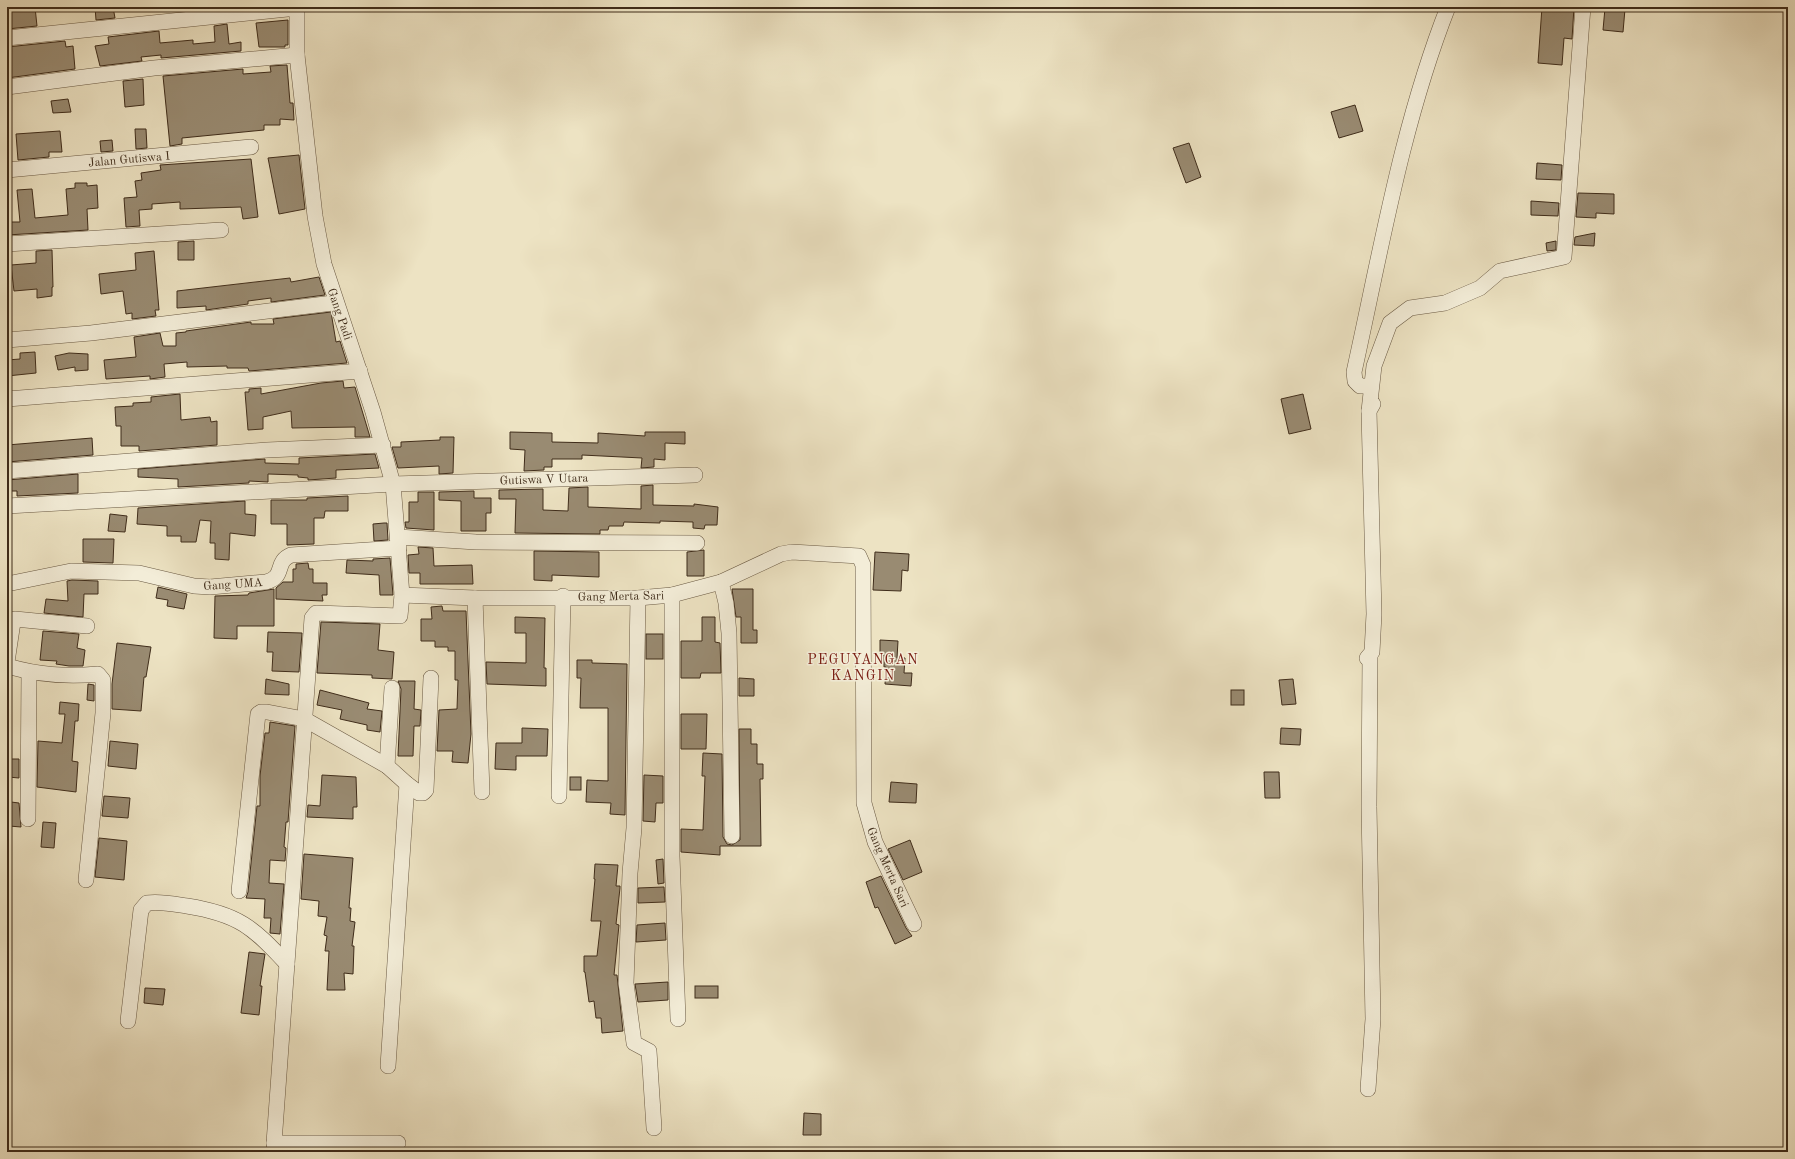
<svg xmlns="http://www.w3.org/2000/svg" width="1795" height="1159" font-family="'Old Standard TT',serif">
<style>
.building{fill:#998b72;stroke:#3f2c1a}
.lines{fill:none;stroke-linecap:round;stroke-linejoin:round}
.street-casing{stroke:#6a5a44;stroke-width:16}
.street{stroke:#f3edd8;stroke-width:15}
.labels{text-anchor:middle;stroke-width:3;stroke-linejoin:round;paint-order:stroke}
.street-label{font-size:12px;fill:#3f2c1a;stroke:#f3edd8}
.quarter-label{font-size:14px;letter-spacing:1px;fill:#7a1f14;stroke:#f3edd8}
</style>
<rect width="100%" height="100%" fill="#ede3c3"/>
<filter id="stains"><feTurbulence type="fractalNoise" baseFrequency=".005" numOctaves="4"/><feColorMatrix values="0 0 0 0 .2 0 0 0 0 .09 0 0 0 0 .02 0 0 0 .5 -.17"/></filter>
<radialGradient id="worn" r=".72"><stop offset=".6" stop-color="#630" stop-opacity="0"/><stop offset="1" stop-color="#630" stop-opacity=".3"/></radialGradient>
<g class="building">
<polygon points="7,7 35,7 37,26 7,29"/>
<polygon points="95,7 113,7 115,18 96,20"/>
<polygon points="1542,7 1574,7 1572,39 1564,38 1562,65 1538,63"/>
<polygon points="1605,8 1625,9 1623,32 1603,30"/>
<polygon points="288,20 288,45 285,45 285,47 259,47 256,23"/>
<polygon points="227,24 229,44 241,42 241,51 161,58 161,55 141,57 142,61 100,66 95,46 109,44 108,37 159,31 160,43 193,40 193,44 215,42 214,26"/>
<polygon points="65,41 66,47 73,46 75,69 7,78 7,47"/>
<polygon points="287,65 290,103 293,103 294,120 280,119 280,125 264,125 264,130 182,138 182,144 170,146 163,76 243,69 243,74 271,72 270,66"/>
<polygon points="143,79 144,105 125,107 123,81"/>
<polygon points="68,99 71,112 53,113 51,101"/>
<polygon points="1355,105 1363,131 1339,138 1331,112"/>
<polygon points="135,129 146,129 147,148 136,149"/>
<polygon points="60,131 62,152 49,152 49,157 18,160 16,134"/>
<polygon points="112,140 113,151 101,152 100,141"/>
<polygon points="1189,143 1201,177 1186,183 1173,148"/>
<polygon points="299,155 305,209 279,214 268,158"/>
<polygon points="251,159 258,217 243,219 241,207 180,209 180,202 152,204 152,209 139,210 140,226 126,227 124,198 137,197 135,181 142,180 141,173 161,170 160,165"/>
<polygon points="1537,163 1562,165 1561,180 1536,179"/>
<polygon points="75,183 87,183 87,186 97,185 98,208 87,209 88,230 7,235 7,222 20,222 17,190 32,189 35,218 68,215 66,189 75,188"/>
<polygon points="1578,193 1614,194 1614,214 1596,213 1596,218 1576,217"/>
<polygon points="1531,201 1559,203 1558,216 1531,215"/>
<polygon points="1595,233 1594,246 1574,245 1575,237"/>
<polygon points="194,241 194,260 178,260 178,242"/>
<polygon points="1556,241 1556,250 1547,251 1546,243"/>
<polygon points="52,250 53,287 52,287 52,296 37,298 37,289 14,291 11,265 36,263 36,251"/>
<polygon points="154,251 159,310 155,310 156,316 132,319 132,313 126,314 123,291 101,294 99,274 136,270 135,253"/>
<polygon points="319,277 325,295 271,302 271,298 248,301 248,304 206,310 206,306 177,308 177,291 290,278 291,282"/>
<polygon points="331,312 336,342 340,341 347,363 249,371 248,368 227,368 227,366 187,367 187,362 164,364 165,377 150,379 150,376 106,379 104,360 136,357 134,337 160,333 163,346 176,346 176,333 186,332 186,331 251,322 251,324 274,324 273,319"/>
<polygon points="35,352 36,373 7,376 7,360 20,359 20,353"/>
<polygon points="69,353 88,354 88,370 75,371 75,367 58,370 55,356"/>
<polygon points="343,381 344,388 355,387 370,437 355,437 355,427 292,428 291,411 263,417 263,429 248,430 245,392 249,392 249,389 261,388 261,394 321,383"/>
<polygon points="180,394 181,420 210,417 211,422 217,421 217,445 139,451 139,446 121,446 121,426 116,426 115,407 133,406 133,403 151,402 151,397"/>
<polygon points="1303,394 1311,429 1289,434 1281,399"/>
<polygon points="510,432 552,433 552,442 598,443 598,433 645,436 645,432 685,432 685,444 665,443 665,460 654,459 654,467 641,468 642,458 582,455 582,459 552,459 552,467 544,467 544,470 524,471 525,450 510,449"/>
<polygon points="440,437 454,437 453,473 439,474 439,466 398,468 392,447 401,447 401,442 440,440"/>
<polygon points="92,438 93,455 7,462 7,445"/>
<polygon points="375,454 379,468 336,470 336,478 308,480 308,478 298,477 298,475 268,474 268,482 249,481 249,483 178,487 178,479 138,477 138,469 265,459 265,463 299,464 299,458"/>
<polygon points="78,474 78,493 17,496 17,491 7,491 7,480"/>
<polygon points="653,485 653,505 694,506 694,504 718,507 717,525 705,525 704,529 693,528 693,522 660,521 660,523 624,522 623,526 609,526 608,530 600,530 600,534 515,533 516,499 499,499 499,490 543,489 543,510 568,511 569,488 588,487 588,507 641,509 641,486"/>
<polygon points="474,491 474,498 491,498 491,513 486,513 486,531 461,531 461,501 439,500 439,492"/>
<polygon points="418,492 434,492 434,530 406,528 405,522 409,522 409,502 418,502"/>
<polygon points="348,496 348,511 325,511 324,518 314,518 314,544 287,545 287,524 271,524 271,500 307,500 307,498"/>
<polygon points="245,501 245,514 256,515 255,536 230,533 229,560 215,559 215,543 210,543 211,521 200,520 196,542 181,542 181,536 167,536 167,526 137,524 138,508"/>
<polygon points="110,514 127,516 125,532 108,531"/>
<polygon points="384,523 387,523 388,540 374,541 373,524"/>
<polygon points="83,539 114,539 113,563 83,562"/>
<polygon points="418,547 433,548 434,566 472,565 473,584 420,584 420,573 409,573 408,555 419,554"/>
<polygon points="704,550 704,576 687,576 687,552"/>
<polygon points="534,551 599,552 599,577 552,575 552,581 534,580"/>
<polygon points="875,552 909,554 908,571 902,570 901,591 873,590"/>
<polygon points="390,558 393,595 380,595 379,575 346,573 347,560 373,561 373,559"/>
<polygon points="308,563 309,569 313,569 313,583 327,583 327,595 322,595 323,601 276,599 276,588 283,582 293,582 293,569 296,569 296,564"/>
<polygon points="72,580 98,581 98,594 84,594 83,617 44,613 46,599 68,601 67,581"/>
<polygon points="158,587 187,594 184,609 167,606 168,600 156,598"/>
<polygon points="274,589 274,626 237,626 237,639 214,638 215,596 248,595 249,593"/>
<polygon points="732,589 753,589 753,630 757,630 757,643 741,643 741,617 736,617"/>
<polygon points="442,606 443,611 466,611 471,734 468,763 452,762 453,751 437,751 439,710 457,709 458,680 455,680 455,651 448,651 448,647 435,647 435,641 421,641 421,619 432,619 431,607"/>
<polygon points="515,617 545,618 544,668 546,668 546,686 487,684 486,662 526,663 526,633 515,633"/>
<polygon points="702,617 715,617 715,642 720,643 721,673 701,673 700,678 681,678 681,641 702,641"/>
<polygon points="321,622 380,624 378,650 394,652 392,679 372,678 372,675 317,673"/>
<polygon points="43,631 79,634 77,648 85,650 83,666 69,666 56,664 57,661 40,660"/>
<polygon points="268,632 302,633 299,672 272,671 273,652 267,652"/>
<rect x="646" y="634" width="17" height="25"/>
<polygon points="880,640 898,641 897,658 905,658 904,673 912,673 911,686 885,684 886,667 884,667 884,655 880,654"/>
<polygon points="117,643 151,647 146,677 144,677 141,711 112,709 112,684"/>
<polygon points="577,660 592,660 592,663 627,664 625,815 610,814 611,803 586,802 587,780 608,781 608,708 580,708 581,678 577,678"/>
<polygon points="739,678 754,679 754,696 739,696"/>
<polygon points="266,679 289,684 289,695 265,694"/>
<polygon points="1293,679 1296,704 1282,705 1279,680"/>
<polygon points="398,681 415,681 414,709 421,710 420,726 414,726 413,756 398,756 401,689"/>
<polygon points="88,684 94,685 94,701 87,700"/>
<polygon points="320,690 369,703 367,709 382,711 380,732 367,730 367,725 340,719 342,710 317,705"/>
<rect x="1231" y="690" width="13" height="15"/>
<polygon points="60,702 79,704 78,721 75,721 72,761 78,762 76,792 37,787 38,741 62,743 65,714 59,714"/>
<polygon points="681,714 707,714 706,749 681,749"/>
<polygon points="270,722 295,726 288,822 286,822 284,847 286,848 285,861 270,860 269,883 284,884 280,934 270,933 271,918 264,918 265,899 246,898 248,892 257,806 260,806 260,776 265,733 269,733"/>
<polygon points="522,728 548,729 547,756 516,756 516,770 495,769 496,743 522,743"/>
<polygon points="1281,728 1301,729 1300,745 1280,744"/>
<polygon points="739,729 751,729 751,744 757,744 757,764 763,764 763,779 760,779 761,846 720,846 720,855 681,852 681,829 703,830 705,776 702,776 703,753 722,754 723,837 727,844 732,845 740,840"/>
<polygon points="110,741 138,744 136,769 108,766"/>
<polygon points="10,759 19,759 19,778 8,777"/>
<polygon points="1264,772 1279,772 1280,798 1265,798"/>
<polygon points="322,775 356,777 357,807 353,807 353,819 307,817 308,805 320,806"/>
<polygon points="644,775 663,776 663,803 656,803 655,822 643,821"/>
<rect x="570" y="777" width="11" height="13"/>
<polygon points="891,782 917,784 916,803 889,802"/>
<polygon points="104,796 130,798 128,818 102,816"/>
<polygon points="11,802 19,803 21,827 9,826"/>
<polygon points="43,822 56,823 54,848 41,847"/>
<polygon points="99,838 127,841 124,880 95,877"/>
<polygon points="910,840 922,872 903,880 888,849"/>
<polygon points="304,854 353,858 349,908 351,908 350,921 355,922 352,946 354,946 353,974 344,973 345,990 327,990 329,951 325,951 327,936 324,935 327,917 318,916 319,901 301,899"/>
<polygon points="663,859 664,883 658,884 656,860"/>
<polygon points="595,864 618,865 616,886 620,886 620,888 616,924 619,925 614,975 617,975 623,1031 602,1033 601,1018 596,1018 594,1001 589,1002 585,972 584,972 584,956 597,956 601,921 591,921 595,879 594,879"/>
<polygon points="881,876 906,928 912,936 895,944 878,907 875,908 866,882"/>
<polygon points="664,887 665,902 638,903 638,888"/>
<polygon points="665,923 666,940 636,942 637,925"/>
<polygon points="249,952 265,954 260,986 262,986 259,1015 241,1013"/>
<polygon points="668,982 668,1000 638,1002 635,984"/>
<rect x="695" y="986" width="23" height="12"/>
<polygon points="145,988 165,989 163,1005 144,1003"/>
<polygon points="804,1113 821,1114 821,1135 803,1135"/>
</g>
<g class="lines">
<g class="street-casing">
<g id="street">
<polyline points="7,38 297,8"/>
<polyline points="7,87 154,68 297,55"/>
<polyline points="7,170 251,147"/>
<polyline points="7,244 221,230"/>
<polyline points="7,340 91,333 333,303"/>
<path d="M1371 386H1360L1355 381 1354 372C1381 250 1402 124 1448 7"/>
<polyline points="7,399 360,371"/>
<polyline points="1369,411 1374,366 1390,323 1410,308 1445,303 1480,288 1500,271 1564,257 1583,7"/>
<polyline points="7,471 267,450 383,445"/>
<polyline points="7,506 393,484 695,475"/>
<polyline points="398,537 476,542 697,543"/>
<polyline points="721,582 726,603 729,633 732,836"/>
<path d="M7 584 71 571 139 573 194 586 210 587 266 582C286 577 274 562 291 555L399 548"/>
<polyline points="402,595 475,598 638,598 672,595 721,582 781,554 792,552 859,556 863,565 864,803 875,842 914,924"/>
<polyline points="672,595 672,856 678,1019"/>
<polyline points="475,598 482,792"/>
<polyline points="638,598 634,828 630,873 626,983 634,1043 649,1051 654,1128"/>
<polyline points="1367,658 1372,652 1374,614 1369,411 1373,404"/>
<polyline points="7,662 13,622 15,619 87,626"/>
<path d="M7 666C38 675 65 677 98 674L103 680V713L86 880"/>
<polyline points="387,766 392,688"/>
<polyline points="559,796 563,596"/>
<polyline points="28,819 29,672"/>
<polyline points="239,891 258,714 261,712 267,712 304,719 387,766 407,784 419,793 423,793 426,790 431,678"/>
<path d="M128 1021 141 910 147 903C160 901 174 904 187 906 238 914 253 927 287 964"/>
<polyline points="388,1066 407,784"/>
<polyline points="1368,1089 1373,1019 1369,807 1370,656"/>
<polyline points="274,1143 398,1143"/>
<polyline points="275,1152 274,1143 312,618 316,613 400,616 402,595 393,484 373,412 324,264 315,216 297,55 297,7"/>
</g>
</g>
<use href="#street" class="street"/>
</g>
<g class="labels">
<g class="street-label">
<text transform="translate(129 159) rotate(-5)" y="4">Jalan Gutiswa I</text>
<text transform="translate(340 314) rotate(71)" y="4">Gang Padi</text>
<text transform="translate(544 479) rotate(-2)" y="4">Gutiswa V Utara</text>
<text transform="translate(233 584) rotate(-4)" y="4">Gang UMA</text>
<text transform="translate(621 596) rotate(-1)" y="4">Gang Merta Sari</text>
<text transform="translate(888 867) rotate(66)" y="4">Gang Merta Sari</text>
</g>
<g class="quarter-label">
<text x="863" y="664">PEGUYANGAN<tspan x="863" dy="16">KANGIN</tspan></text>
</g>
</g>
<rect width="1795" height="1159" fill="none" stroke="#ede3c3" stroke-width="24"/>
<rect x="8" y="8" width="1779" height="1143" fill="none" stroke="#3f2c1a" stroke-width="2"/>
<rect x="12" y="12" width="1771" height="1135" fill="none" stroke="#3f2c1a"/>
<rect width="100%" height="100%" filter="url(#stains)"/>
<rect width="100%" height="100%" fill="url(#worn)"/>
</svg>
